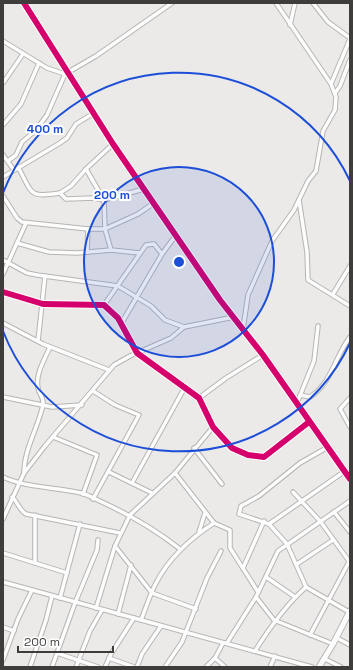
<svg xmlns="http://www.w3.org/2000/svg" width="353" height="670" font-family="'Space Grotesk',sans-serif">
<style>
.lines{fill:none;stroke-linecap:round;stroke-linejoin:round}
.minor-casing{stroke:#b7b5b3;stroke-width:5.5}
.tertiary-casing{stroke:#b7b5b3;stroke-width:6}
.secondary-casing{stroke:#b7b5b3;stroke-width:7}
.minor{stroke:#fcfcfc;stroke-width:3.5}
.tertiary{stroke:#fcfcfc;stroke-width:4.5}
.secondary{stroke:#fcfcfc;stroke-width:5}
.cycleway-casing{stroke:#fff;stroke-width:8}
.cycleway{stroke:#d6006c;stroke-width:6}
.ring{fill:none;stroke:#1d4ed8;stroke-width:2}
.centre{fill:#1d4ed8;stroke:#fff;stroke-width:2}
.ring-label{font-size:12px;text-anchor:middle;font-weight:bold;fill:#1d4ed8;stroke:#fff;stroke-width:4;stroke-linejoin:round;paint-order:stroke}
</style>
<rect width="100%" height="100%" fill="#eceae8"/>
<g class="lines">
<g class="minor-casing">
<g id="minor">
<polyline points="313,3 328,22 350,38"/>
<polyline points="290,25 295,3"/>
<polyline points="3,41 47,68 65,74 96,56 172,3"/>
<polyline points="3,83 23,54"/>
<polyline points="331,84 350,39"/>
<polyline points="335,93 340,86 350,60"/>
<polyline points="3,125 21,104 39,63"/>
<polyline points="3,155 14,170"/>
<polyline points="8,161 16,155 22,142 36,130 47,115 65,74"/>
<path d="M18 167C33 194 28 198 60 193L66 199 94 198 104 200 144 189"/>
<polyline points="86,169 104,200 105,229 111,250"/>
<polyline points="3,177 60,143 67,138 76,124 94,113"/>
<polyline points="60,193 71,186 86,169 113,144"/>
<polyline points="3,196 17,218 22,222 88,229 105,229 138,214 154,203"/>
<polyline points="299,200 307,252 308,280 350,306"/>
<polyline points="17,243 49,252 77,253 111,250 140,253"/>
<polyline points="87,252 88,229"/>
<polyline points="3,260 27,273 37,275 118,286 151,306 165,320 184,327"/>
<polyline points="3,274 26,223"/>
<polyline points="3,292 43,304 104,305 118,318 137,353 199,398 213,427 232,448 248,455 264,457 309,422"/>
<polyline points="333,294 350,266"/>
<polyline points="104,305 146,245 154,244 162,254"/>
<polyline points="3,323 43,344 109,370"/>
<polyline points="121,324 162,254 176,235"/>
<polyline points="243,329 248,295 272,241 294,210 308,181 316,171 323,131 335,110 336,97 331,84 276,3"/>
<polyline points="38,341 45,276"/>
<polyline points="93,391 115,405 139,415 93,499"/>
<path d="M300 395 310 397C332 383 335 356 350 337"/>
<polyline points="3,397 52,407 82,405"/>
<polyline points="199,398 226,378 263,355"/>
<polyline points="350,398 340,409 350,427"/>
<polyline points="297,403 314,361 318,326"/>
<polyline points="53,437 97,455 83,494"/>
<polyline points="328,447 300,463 259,496 241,506 239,514 269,524 287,544 306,587 349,612"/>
<polyline points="194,448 222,484"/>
<polyline points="109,472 152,493"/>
<path d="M24 473C24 449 38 428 43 405 44 397 39 394 38 388 35 375 45 358 50 347"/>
<polyline points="175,473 214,523 230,530 230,548 258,592"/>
<path d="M3 477C26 488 56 487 81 493 89 495 97 500 104 503 132 516 156 530 180 549"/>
<polyline points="132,483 185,387"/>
<polyline points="293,492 320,521 349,561"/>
<path d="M12 497C18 502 19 510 26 514L120 533"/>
<polyline points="334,512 350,532"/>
<polyline points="3,519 24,473 45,446 114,365 130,356 171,338 184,327 234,317"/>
<polyline points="269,524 345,471"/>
<polyline points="199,532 205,513"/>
<polyline points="115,546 152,593 196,609"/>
<polyline points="3,553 67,573"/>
<polyline points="35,563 35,515"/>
<polyline points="297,564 333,540"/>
<polyline points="243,568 264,521"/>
<polyline points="266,577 295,597"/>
<polyline points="3,582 312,667"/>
<polyline points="256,597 274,620 333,644"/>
<polyline points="60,598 80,524"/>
<polyline points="96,608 115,546 130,515 175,473 213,427"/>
<polyline points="118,614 131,565"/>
<path d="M141 620C146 608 150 594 156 583 169 558 191 538 214 523"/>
<polyline points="3,627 14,631"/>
<polyline points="310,635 350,560"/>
<polyline points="337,638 350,645"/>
<polyline points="227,643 256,597 278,551 350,501"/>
<path d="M255 651C270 627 285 606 306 587"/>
<polyline points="57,653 98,667"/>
<polyline points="109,658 134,667"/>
<polyline points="215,658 225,667"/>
<polyline points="325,659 341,667"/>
<polyline points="3,660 18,619 32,590"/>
<polyline points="30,667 46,620 52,596"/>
<polyline points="52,667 75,603 97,550 98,540"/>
<polyline points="76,667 90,631 102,610"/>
<polyline points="105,667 111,654 134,618"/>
<polyline points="137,667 142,654 161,626"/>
<polyline points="165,667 182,642 207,578 221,551"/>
<polyline points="206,667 215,658 223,643"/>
<polyline points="270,667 275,656"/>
</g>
</g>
<g class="tertiary-casing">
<polyline id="tertiary" points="24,3 113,144 220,300 263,355 350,479"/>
</g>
<g class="secondary-casing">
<polyline id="secondary" points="319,667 333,644 350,611"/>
</g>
<use href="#minor" class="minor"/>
<use href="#tertiary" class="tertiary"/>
<use href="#secondary" class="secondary"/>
<g class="cycleway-casing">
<g id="cycleway">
<polyline points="24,3 113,144 220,300 263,355 350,479"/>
<polyline points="3,292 43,304 104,305 118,318 137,353 199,398 213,427 232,448 248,455 264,457 309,422"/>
</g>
</g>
<use href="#cycleway" class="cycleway"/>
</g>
<circle cx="179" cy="262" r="95" fill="#1d4ed8" fill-opacity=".12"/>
<g class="ring">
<circle cx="179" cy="262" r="95"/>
<path d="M350 343A189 189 0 0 1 3 331M3 193A189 189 0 0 1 350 181"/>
</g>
<circle cx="179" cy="262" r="6" class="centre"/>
<g class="ring-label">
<text x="45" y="133">400 m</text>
<text x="112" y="199">200 m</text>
</g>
<rect width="353" height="670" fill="none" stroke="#3e3d3b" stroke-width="8"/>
<path d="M18 646v6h95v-6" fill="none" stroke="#3e3d3b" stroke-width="2"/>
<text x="24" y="646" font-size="12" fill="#3e3d3b" stroke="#ffffff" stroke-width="3" paint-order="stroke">200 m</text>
</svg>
